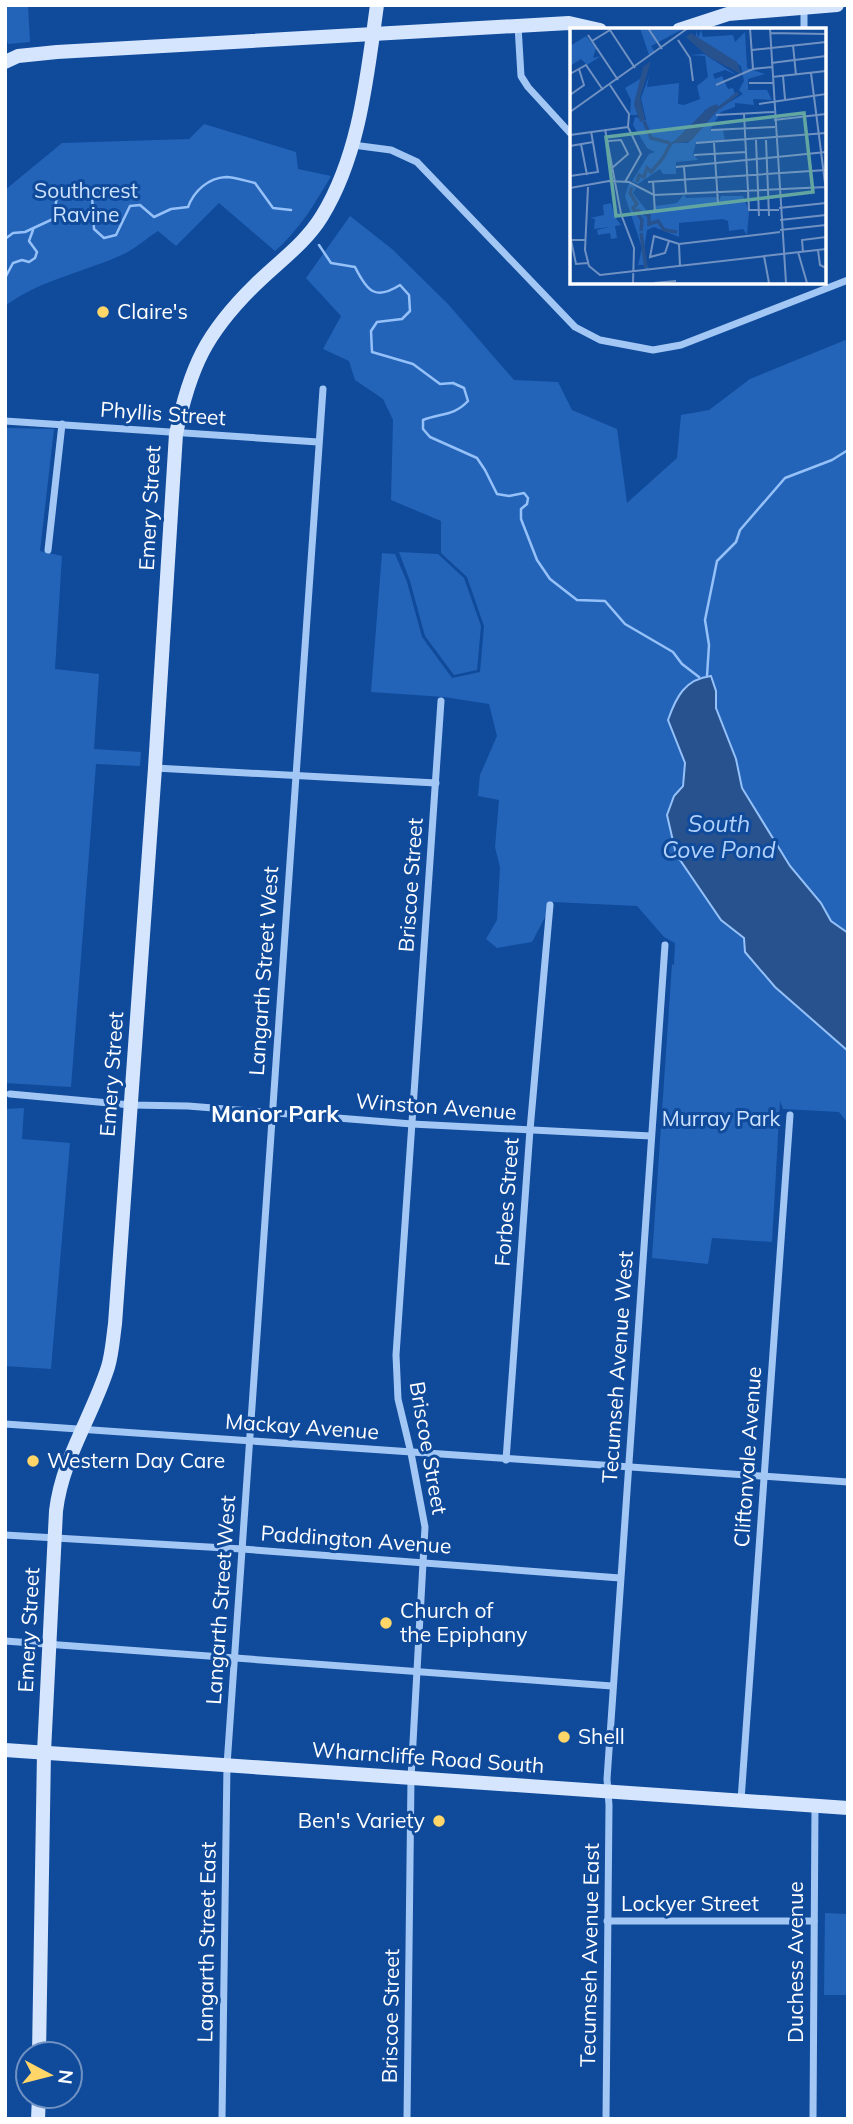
<svg xmlns="http://www.w3.org/2000/svg" width="853" height="2124" font-family="Mulish,sans-serif">
<style>
.green{fill:#2364b9}
.water{fill:#27528e;stroke:#95c1f8;stroke-width:2}
.lines{fill:none;stroke-linecap:round;stroke-linejoin:round}
.stream{stroke:#95c1f8;stroke-width:2.5}
.street{stroke:#a3c7f5;stroke-width:7}
.secondary{stroke:#d4e5fd;stroke-width:14}
.poi-dot{fill:#ffd667;stroke:#104a9b;stroke-width:2.5}
.labels{text-anchor:middle;stroke-width:6;stroke-linejoin:round;paint-order:stroke}
.park-label{font-size:21px;fill:#cce2fe;stroke:#104a9b}
.poi-label{font-size:21px;fill:#fff;stroke:#104a9b;text-anchor:start}
.street-label{font-size:21px;fill:#fff;stroke:#104a9b}
.water-label{font-size:23px;font-style:italic;fill:#b0d1fb;stroke:#104a9b}
.neighbourhood-label{font-size:23px;font-weight:bold;fill:#fff;stroke:#104a9b}
.inset-river{fill:none;stroke:#27528e;stroke-width:3.5}
.inset-road{fill:none;stroke:#7092c3;stroke-width:2}
.view{fill:#63a6a1;fill-opacity:0.15;stroke:#63a6a1;stroke-width:3.5}
.inset-edge{fill:none;stroke:#fff;stroke-width:3.5}
</style>
<rect width="100%" height="100%" fill="#104a9b"/>
<g class="green">
<polygon points="5,5 28,5 30,42 8,44 5,33"/>
<path d="M204 124 296 152 298 169 331 176C314 205 300 229 275 251L219 203 176 246 158 231C147 238 137 247 126 253 86 272 41 279 5 306V190L62 143 189 139Z"/>
<path d="M350 216 392 249 448 304 514 380 558 382 572 410 617 429 627 503 677 458 681 415 709 410 750 379 848 339V933L831 921 821 903 790 866 742 788 736 759 716 708V691L711 676 668 720C678 745 696 771 674 796L721 920 744 938 775 987 848 1051V1123L839 1112 783 1109 780 1101 772 1242 712 1238 708 1264 652 1258 672 964 674 965 675 943 664 937 637 906 553 902 532 942 497 948 486 939 497 920 500 867 495 847 499 800 478 796 480 775 497 736 489 704 444 697 371 692 382 553 395 554 407 582 422 637 452 678 480 672 484 626 467 577 441 553V521L391 500 393 420 383 399 355 380 349 361 323 349 341 316 306 278Z"/>
<polygon points="5,428 54,429 40,551 62,556 55,669 99,674 94,749 141,752 140,766 96,764 71,1087 5,1083"/>
<polygon points="399,552 438,554 464,578 481,626 477,670 454,675 425,636 410,581"/>
<polygon points="24,1108 22,1139 70,1143 51,1369 5,1366 5,1109"/>
<polygon points="825,1913 848,1914 848,1995 824,1995"/>
</g>
<path class="water" d="M711 676 716 691V708L736 759 742 788 790 866 821 903 831 921 848 933V1051L775 987 745 952 744 938 721 920 676 854 667 815 674 796 683 786 685 763 668 720C676 697 685 679 711 676Z"/>
<g class="lines">
<g class="stream">
<path d="M5 239 13 233 25 232 53 219 57 197 68 188 81 190 92 196 94 229 104 238 116 235 130 206 140 205 154 217 171 209 188 207C194 191 208 178 226 177 235 177 246 181 255 183L273 208 291 210"/>
<path d="M319 245 331 263 355 267C367 291 375 301 400 285L409 295 410 311 402 319 377 322 371 331 372 352 413 364 440 384 453 383 464 388 468 401C454 416 441 413 423 420V429L430 437 477 458 485 470 497 494 509 496 524 493 528 498 527 504 521 509V519L537 560 550 579 577 600 605 601 625 624 673 652 682 664 699 677"/>
<polyline points="5,278 13,263 22,260 29,262 35,258 37,252 29,241 33,230"/>
<polyline points="707,676 709,645 705,620 717,561 736,542 740,530 785,478 832,460 848,450"/>
</g>
<g class="street">
<polyline points="518,26 521,76 528,87 571,134"/>
<polyline points="804,30 804,8"/>
<polyline points="353,145 391,150 417,162 575,327 600,340 653,350 681,345 848,280"/>
<polyline points="5,421 318,442"/>
<polyline points="48,550 62,424"/>
<polyline points="155,768 436,783"/>
<polyline points="10,1094 131,1105 188,1106 412,1124 651,1136"/>
<polyline points="5,1424 848,1482"/>
<polyline points="506,1460 530,1130 550,905"/>
<polyline points="5,1535 242,1549 620,1578"/>
<polyline points="5,1641 612,1686"/>
<polyline points="741,1800 790,1115"/>
<polyline points="607,1921 814,1921"/>
<polyline points="222,2119 227,1765 323,389"/>
<polyline points="407,2119 411,1778 425,1527 411,1453 398,1399 396,1355 441,701"/>
<polyline points="606,2119 609,1805 607,1779 665,945"/>
<polyline points="813,2119 815,1806"/>
</g>
<g class="secondary">
<polyline points="679,30 728,14 837,5"/>
<polyline points="5,62 18,56 57,52 569,23 600,30"/>
<polyline points="5,1750 848,1808"/>
<path d="M39 2054 44 1752 56 1511C62 1459 92 1417 108 1367 112 1354 113 1338 115 1324L155 768 176 434C190 367 206 333 255 285 277 263 305 244 322 216 360 154 367 76 377 5"/>
<polyline points="38,2119 39,2096"/>
</g>
</g>
<g class="poi-dot">
<circle cx="103" cy="312" r="7"/>
<circle cx="33" cy="1461" r="7"/>
<circle cx="386" cy="1623" r="7"/>
<circle cx="564" cy="1737" r="7"/>
<circle cx="439" cy="1821" r="7"/>
</g>
<g class="labels">
<g class="park-label">
<text x="86" y="198">Southcrest<tspan x="86" dy="24">Ravine</tspan></text>
<text x="721" y="1126">Murray Park</text>
</g>
<g class="poi-label">
<text x="117" y="319">Claire's</text>
<text x="47" y="1468">Western Day Care</text>
<text x="400" y="1618">Church of<tspan x="400" dy="24">the Epiphany</tspan></text>
<text x="578" y="1744">Shell</text>
<text x="425" y="1828" text-anchor="end">Ben's Variety</text>
</g>
<g class="street-label">
<text transform="translate(163 414) rotate(4)" y="7">Phyllis Street</text>
<text transform="translate(150 508) rotate(-87)" y="7">Emery Street</text>
<text transform="translate(411 885) rotate(-86)" y="7">Briscoe Street</text>
<text transform="translate(264 971) rotate(-86)" y="7">Langarth Street West</text>
<text transform="translate(112 1074) rotate(-86)" y="7">Emery Street</text>
<text transform="translate(436 1107) rotate(4)" y="7">Winston Avenue</text>
<text transform="translate(507 1202) rotate(-86)" y="7">Forbes Street</text>
<text transform="translate(618 1367) rotate(-86)" y="7">Tecumseh Avenue West</text>
<text transform="translate(302 1427) rotate(4)" y="7">Mackay Avenue</text>
<text transform="translate(428 1448) rotate(80)" y="7">Briscoe Street</text>
<text transform="translate(748 1457) rotate(-86)" y="7">Cliftonvale Avenue</text>
<text transform="translate(356 1540) rotate(4)" y="7">Paddington Avenue</text>
<text transform="translate(221 1600) rotate(-86)" y="7">Langarth Street West</text>
<text transform="translate(29 1630) rotate(-87)" y="7">Emery Street</text>
<text transform="translate(428 1758) rotate(4)" y="7">Wharncliffe Road South</text>
<text x="690" y="1911">Lockyer Street</text>
<text transform="translate(207 1942) rotate(-89)" y="7">Langarth Street East</text>
<text transform="translate(590 1955) rotate(-89)" y="7">Tecumseh Avenue East</text>
<text transform="translate(796 1962) rotate(-90)" y="7">Duchess Avenue</text>
<text transform="translate(391 2016) rotate(-89)" y="7">Briscoe Street</text>
</g>
<g class="water-label">
<text x="719" y="832">South<tspan x="719" dy="26">Cove Pond</tspan></text>
</g>
<g class="neighbourhood-label">
<text x="275" y="1122">Manor Park</text>
</g>
</g>
<g transform="translate(570 28)">
<rect width="256" height="256" fill="#104a9b"/>
<path d="M70 0H115L81 18 85 24 79 27ZM126 2 128 10 131 2 133 9 163 7 165 14 175 4 177 40 195 46 178 51V62H197L202 72 183 71 184 77 165 75V79L151 84 140 102H153L155 113 126 115 123 126 128 132 106 134V146H93L90 141 68 156 62 153 79 126 85 124 77 120 63 97 65 89 76 92 71 70 79 48 77 59 109 55 108 76 114 77 130 71 127 58 138 49 135 28 119 27 134 26 167 47 155 42 143 46 145 51 152 48 158 61 163 60 165 66 149 79 136 81 117 105 101 115H118L145 83 173 66 169 62 174 53 171 38 126 9ZM16 8 26 20 23 30 31 28 17 37 11 31 0 38V18ZM75 37 64 76 68 87H60L61 72 55 60 70 51ZM59 155 66 160 63 165 80 187 85 178 107 175 114 166 116 170 146 169 149 173 151 168H173L179 183 177 207 173 201 159 203 158 193 153 191 109 195V209L84 199 77 202 73 227 79 241 75 242 74 237H68L72 220 55 168ZM41 175 44 186 50 185 45 189 51 197 45 198 47 210 41 211 40 205 28 207 27 202 39 199 24 201 25 191 20 190 34 187 33 177Z" fill="#2364b9"/>
<path d="M121 5 167 34 171 46 137 28 116 9ZM81 33 70 70 75 92 70 94 64 76 73 39ZM147 76 149 81 121 113 101 116 139 79Z" fill="#27528e"/>
<path class="inset-river" d="M149 80 168 65M74 93 81 110 100 115M67 154 69 147 74 149 77 140 81 144 93 130 101 115M62 159 60 165 67 176 63 180 72 192 71 203M67 182 79 188V196L88 193 94 202 107 204M71 205 76 240"/>
<path class="inset-road" d="M78 0 92 21M180 0 183 41M200 0 216 255M200 5 256 6M18 7 48 52M108 12 120 30 123 53M22 13 40 2 65 40M223 17 226 47M182 22 256 14M201 35 256 28M241 45 256 163M0 46 16 37 33 62M213 48 215 71M202 49 256 43M179 55H203M40 57 59 86 58 99M146 57 183 41 202 39M0 67 14 57 9 41M189 76 256 66M0 84 118 0M174 86 179 182H209M146 87 204 84M204 92 256 86M35 101 51 186 64 220 63 255M141 102 205 99M0 107 58 99M186 112 189 188M196 112 199 188M38 113 51 112 58 126 42 140M126 115 256 105M144 115 148 175M11 116 17 147M0 118 23 114M124 127 176 124M106 139 256 124M114 139 116 165M0 148 28 144 21 103M83 153 85 185M55 154 71 126 58 99M78 154 256 142M18 159 15 222 19 238 30 247 256 221M0 160 39 153 59 154 84 167 256 159M209 180 256 175M210 192 256 187M210 202 256 197M16 212H1L6 236 18 235M99 213 95 225 80 229 84 208 106 215 109 216 210 204M109 216 110 239M248 222 250 237 256 240M228 224 237 255M233 224 232 212 256 209M194 228 199 255M84 255 106 253"/>
<path class="view" d="M234 85 243 164 46 188 36 109Z"/>
<rect width="256" height="256" class="inset-edge"/>
</g>
<rect width="853" height="2124" fill="none" stroke="#ffffff" stroke-width="14"/>
<g transform="translate(49 2075) rotate(97)"><circle r="33" fill="#104a9b" stroke="#7092c3" stroke-width="2"/>
<path d="M0-5L12 26L0 18L-12 26Z" fill="#ffd667"/>
<text y="-10" font-size="19" font-weight="bold" text-anchor="middle" fill="#ffffff">N</text>
</g>
</svg>
